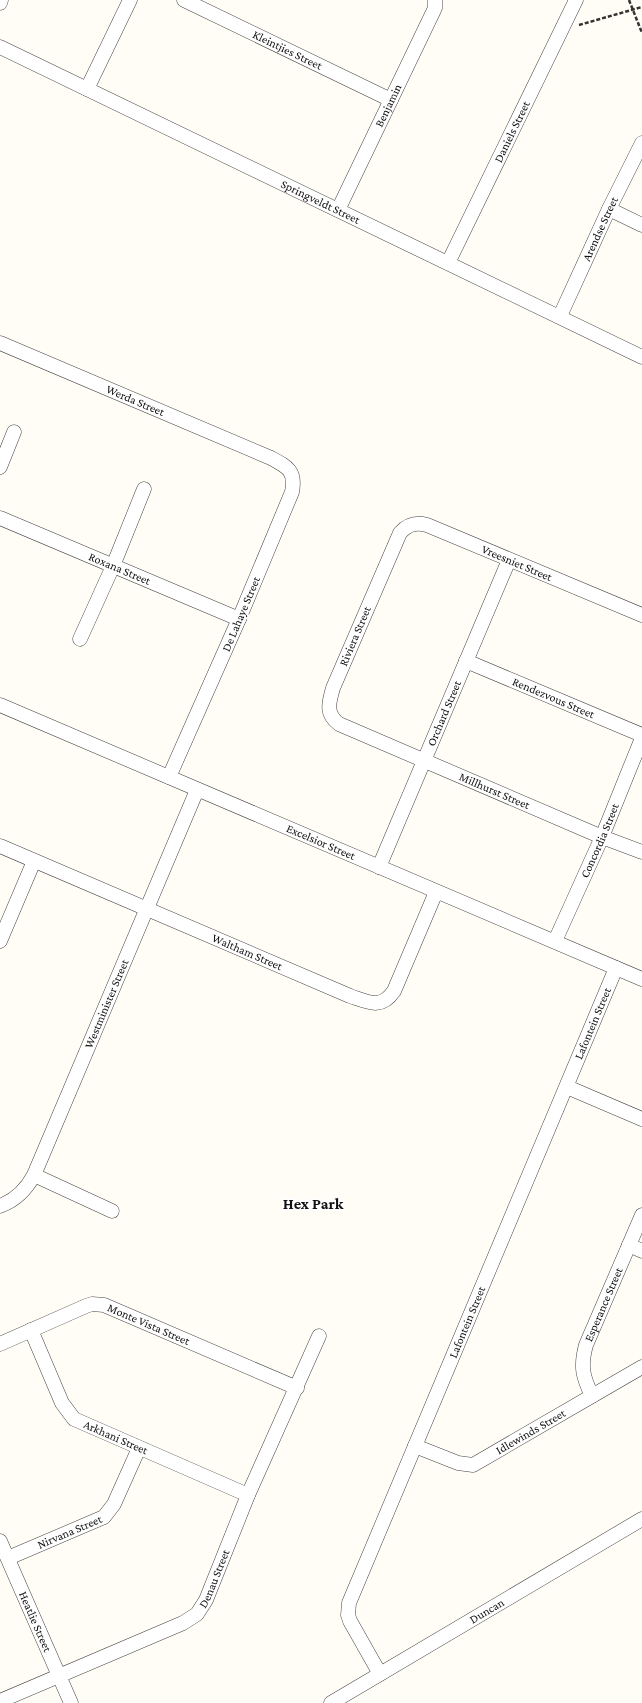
<svg xmlns="http://www.w3.org/2000/svg" width="642" height="1703" font-family="'Crimson Pro',serif">
<style>
.lines{fill:none;stroke-linecap:round;stroke-linejoin:round}
.minor-casing{stroke:#444;stroke-width:15}
.path{stroke:#333;stroke-width:2.5;stroke-dasharray:4 2;stroke-linecap:butt}
.minor{stroke:#fff;stroke-width:14}
.labels{text-anchor:middle;stroke-width:4;stroke-linejoin:round;paint-order:stroke}
.street-label{font-size:12px;fill:#111;stroke:#fff}
.district-label{font-size:16px;font-weight:bold;fill:#111;stroke:#fff}
</style>
<rect width="100%" height="100%" fill="#fffdf5"/>
<g class="lines">
<g class="minor-casing">
<g id="minor">
<path id="s1" d="M184 0 391 100"/>
<polyline points="0,3 1,0"/>
<path id="s2" d="M0 47 642 357"/>
<polyline points="87,89 130,0"/>
<polyline points="609,209 642,225"/>
<path id="s3" d="M338 210 435 8V0"/>
<path id="s4" d="M448 263 576 0"/>
<path id="s5" d="M560 316 609 209 642 143"/>
<path id="s6" d="M0 343 271 458C288 467 296 471 292 492L239 619 169 777"/>
<polyline points="0,467 14,432"/>
<path id="s7" d="M0 518 239 619"/>
<path id="s8" d="M642 615 427 525C416 522 408 524 400 533L333 688C329 702 325 714 339 724L602 837 642 852"/>
<polyline points="80,639 113,566 144,489"/>
<path id="s9" d="M466 661 642 735"/>
<path id="s10" d="M0 705 642 979"/>
<path id="s11" d="M0 846 350 996C368 1002 381 1010 394 991L436 892"/>
<path id="s12" d="M379 867 509 560"/>
<polyline points="0,941 34,861"/>
<path id="s13" d="M555 941 602 837 642 738"/>
<polyline points="567,1087 642,1119"/>
<polyline points="34,1175 112,1211"/>
<path id="s14" d="M0 1206C16 1200 26 1190 34 1175L197 790"/>
<polyline points="629,1245 642,1251"/>
<path id="s15" d="M31 1330 62 1403 74 1419 248 1495"/>
<path id="s16" d="M0 1344 86 1306 92 1304 104 1305 297 1388"/>
<path id="s17" d="M592 1396C583 1377 580 1367 586 1345L642 1215"/>
<path id="s18" d="M415 1446 458 1463 473 1465 642 1367"/>
<path id="s19" d="M0 1541 71 1703"/>
<path id="s20" d="M8 1558 104 1517 114 1504 139 1448"/>
<path id="s21" d="M380 1674 350 1621 348 1615 349 1603 616 968"/>
<path id="s22" d="M0 1701 183 1623 197 1614 206 1600 248 1495 319 1336"/>
<path id="s23" d="M331 1703 642 1519"/>
</g>
</g>
<g class="path">
<polyline points="629,0 642,33"/>
<polyline points="579,25 642,7"/>
</g>
<use href="#minor" class="minor"/>
</g>
<g class="labels">
<g class="street-label">
<text dy="4" stroke="none"><textPath href="#s1" startOffset="115">Kleintjies Street</textPath></text>
<text dy="4" stroke="none"><textPath href="#s3" startOffset="116">Benjamin</textPath></text>
<text dy="4" stroke="none"><textPath href="#s4" startOffset="146">Daniels Street</textPath></text>
<text dy="4" stroke="none"><textPath href="#s2" startOffset="356">Springveldt Street</textPath></text>
<text dy="4" stroke="none"><textPath href="#s5" startOffset="96">Arendse Street</textPath></text>
<text dy="4" stroke="none"><textPath href="#s6" startOffset="147">Werda Street</textPath></text>
<text transform="translate(517 563) rotate(23)" y="4">Vreesniet Street</text>
<text dy="4" stroke="none"><textPath href="#s7" startOffset="130">Roxana Street</textPath></text>
<text transform="translate(241 614) rotate(-67)" y="4">De Lahaye Street</text>
<text transform="translate(355 636) rotate(-67)" y="4">Riviera Street</text>
<text dy="4" stroke="none"><textPath href="#s9" startOffset="95">Rendezvous Street</textPath></text>
<text dy="4" stroke="none"><textPath href="#s12" startOffset="167">Orchard Street</textPath></text>
<text dy="4" stroke="none"><textPath href="#s8" startOffset="641">Millhurst Street</textPath></text>
<text dy="4" stroke="none"><textPath href="#s13" startOffset="110">Concordia Street</textPath></text>
<text dy="4" stroke="none"><textPath href="#s10" startOffset="349">Excelsior Street</textPath></text>
<text dy="4" stroke="none"><textPath href="#s11" startOffset="269">Waltham Street</textPath></text>
<text dy="4" stroke="none"><textPath href="#s14" startOffset="233">Westminister Street</textPath></text>
<text dy="4" stroke="none"><textPath href="#s21" startOffset="708">Lafontein Street</textPath></text>
<text dy="4" stroke="none"><textPath href="#s17" startOffset="97">Esperance Street</textPath></text>
<text dy="4" stroke="none"><textPath href="#s21" startOffset="384">Lafontein Street</textPath></text>
<text dy="4" stroke="none"><textPath href="#s16" startOffset="161">Monte Vista Street</textPath></text>
<text dy="4" stroke="none"><textPath href="#s18" startOffset="128">Idlewinds Street</textPath></text>
<text dy="4" stroke="none"><textPath href="#s15" startOffset="145">Arkhani Street</textPath></text>
<text dy="4" stroke="none"><textPath href="#s20" startOffset="67">Nirvana Street</textPath></text>
<text dy="4" stroke="none"><textPath href="#s22" startOffset="255">Denau Street</textPath></text>
<text dy="4" stroke="none"><textPath href="#s23" startOffset="181">Duncan</textPath></text>
<text dy="4" stroke="none"><textPath href="#s19" startOffset="88">Heatlie Street</textPath></text>
</g>
<g class="district-label">
<text x="313" y="1209">Hex Park</text>
</g>
</g>
</svg>
